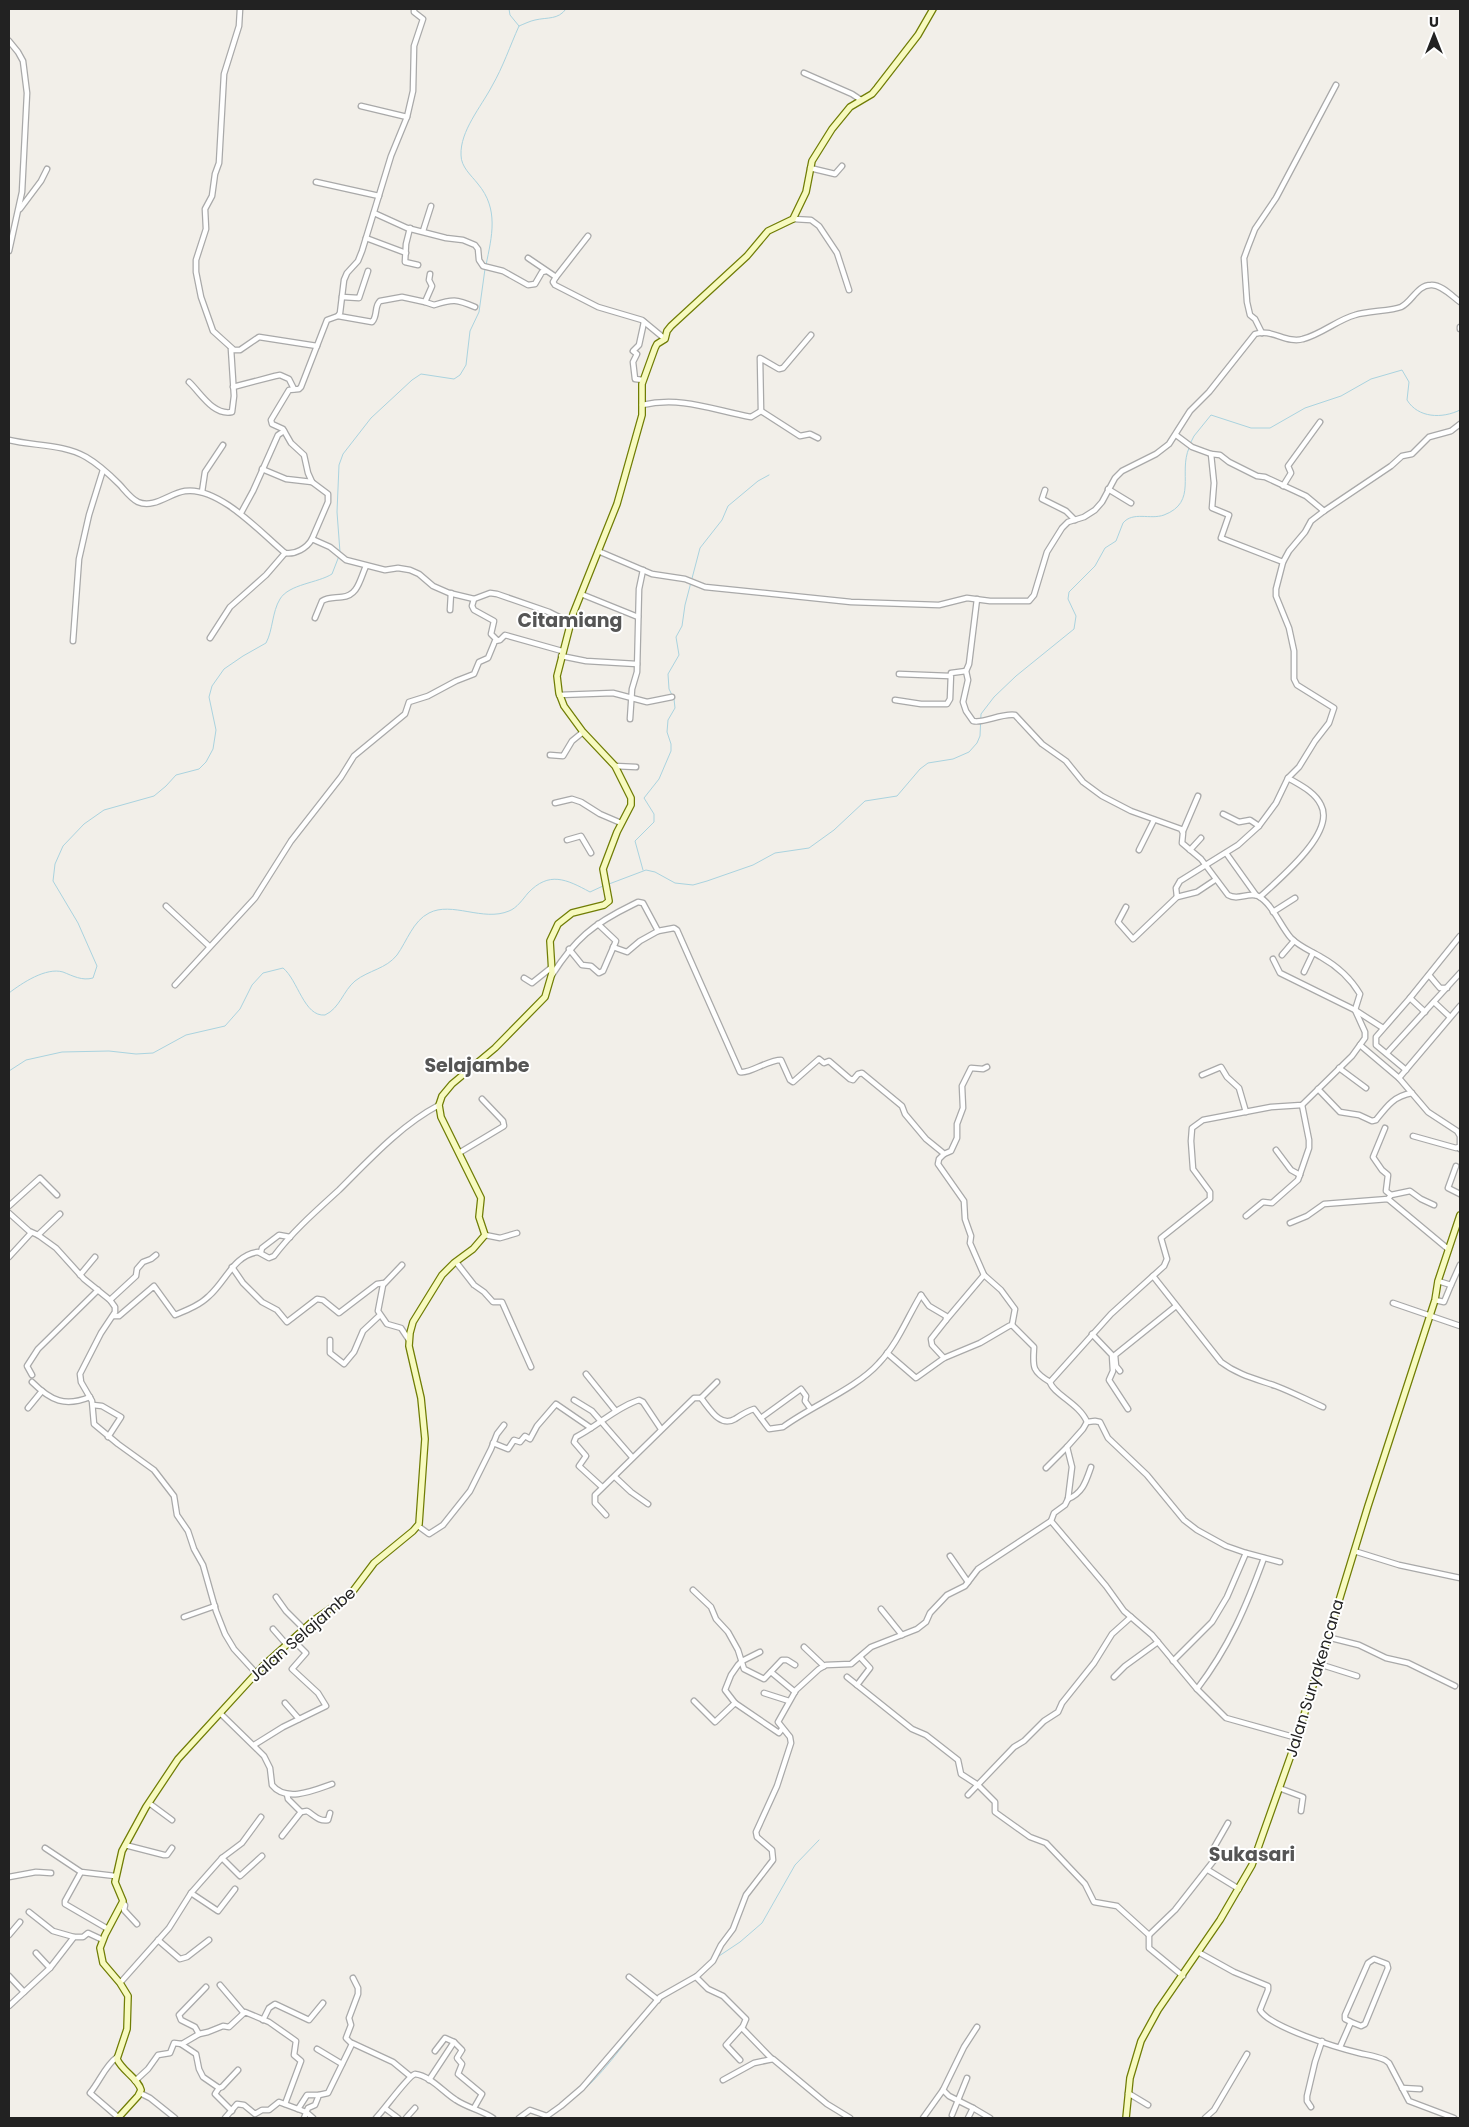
<svg xmlns="http://www.w3.org/2000/svg" width="1469" height="2127" font-family="Poppins,sans-serif">
<style>
.lines{fill:none;stroke-linecap:round;stroke-linejoin:round}
.stream{stroke:#aad3df;stroke-width:1}
.street-casing{stroke:#a9a9a9;stroke-width:7}
.secondary-casing{stroke:#707d05;stroke-width:8}
.street{stroke:#fff;stroke-width:4.5}
.secondary{stroke:#f7fabf;stroke-width:5.5}
.labels{text-anchor:middle;stroke-width:4;stroke-linejoin:round;paint-order:stroke}
.street-label{font-size:16px;fill:#222;stroke:#fff}
.quarter-label{font-size:19px;font-weight:bold;fill:#555;stroke:#fff}
</style>
<rect width="100%" height="100%" fill="#f2efe9"/>
<g class="lines">
<g class="stream">
<polyline points="509,9 510,15 519,26"/>
<path d="M486 265C492 236 499 209 478 184 471 175 461 167 461 155 460 131 481 107 492 86 503 67 510 46 519 26 524 24 530 21 535 20 548 17 558 20 566 9"/>
<path d="M1190 444 1194 436 1211 415 1251 428H1270L1305 408 1341 396 1371 379 1402 370 1409 382 1407 400C1418 418 1442 419 1460 410"/>
<polyline points="340,552 337,512 339,465 343,454 371,418 412,380 421,374 454,379 460,375 466,365 470,331 479,312 485,269"/>
<polyline points="643,870 635,841 654,822 654,814 644,798 659,779 671,751 671,744 667,732 668,720 675,708 674,699 669,689 668,674 679,655 676,637 682,626 685,605 700,548 722,520 728,506 758,481 769,475"/>
<path d="M609 884 646 870 655 872 675 883 693 885 707 881 753 865 775 853 809 848 834 830 865 801 897 796 920 769 928 763 953 759 969 752 977 743 980 736 981 714 994 697 1016 676 1074 629 1076 616 1068 599 1069 592 1095 566 1105 548 1116 541 1123 523C1133 511 1150 520 1164 515 1198 502 1178 473 1189 448"/>
<path d="M9 993C22 983 46 967 63 972 73 976 82 981 93 978L97 966 78 923 53 881 55 864 63 846 84 824 104 810 154 796 166 786 176 775 199 769 206 762 213 749 216 730 209 697 212 686 224 669 243 656 266 643C273 630 272 612 280 599 289 584 318 583 332 574L339 556"/>
<path d="M9 1071 26 1060 62 1052 109 1051 136 1054 153 1053 186 1035 225 1026 240 1009 252 985 263 973 283 968C298 980 304 1017 325 1015 340 1008 343 991 355 981 369 970 386 969 397 955 407 941 413 921 429 913 452 901 483 922 509 911 517 908 523 899 528 893 549 871 566 879 590 892L603 886"/>
<polyline points="716,1958 740,1942 762,1923 795,1865 819,1840"/>
<path d="M564 2106C594 2085 613 2058 636 2029 646 2018 655 2003 668 1995"/>
</g>
<g class="street-casing">
<g id="street">
<polyline points="240,9 239,26 224,74 219,163 215,174 212,196 205,209 206,229 196,260 196,272 201,297 213,331 234,350 240,350 259,337 317,346"/>
<polyline points="9,41 18,52 23,61 27,93 22,192 9,251"/>
<polyline points="804,73 852,94 861,100"/>
<polyline points="361,106 407,117"/>
<polyline points="810,168 835,174 842,166"/>
<polyline points="316,182 379,196"/>
<polyline points="20,209 41,181 47,169"/>
<polyline points="374,213 407,228 446,238 463,240 475,245 478,249 479,260 483,266 503,271 528,285 535,284 542,272 546,271"/>
<polyline points="793,219 811,220 819,226 837,253 849,290"/>
<polyline points="410,228 406,244 405,262 418,265"/>
<polyline points="423,231 431,206"/>
<polyline points="366,238 406,253"/>
<polyline points="528,258 556,277 553,282 555,285 598,307 642,320 665,339"/>
<path d="M430 274 429 280 432 286 425 302 434 305C453 299 456 299 475 307"/>
<polyline points="556,277 588,236"/>
<polyline points="342,297 359,298 368,271"/>
<path d="M338 316 372 322C378 316 374 306 380 301L402 297 425 302"/>
<polyline points="1460,327 1460,329"/>
<polyline points="1262,333 1255,319 1250,315 1247,302 1244,258 1248,247 1255,229 1276,198 1336,85"/>
<polyline points="643,380 635,379 633,362 637,354 633,351 639,345 644,322"/>
<path d="M189 382C200 392 213 416 232 412L234 396 231 349"/>
<polyline points="233,387 275,376 280,375 289,379 294,389"/>
<path d="M642 405C682 396 713 410 751 417L761 411 800 436 810 434 818 438"/>
<polyline points="761,411 760,358 779,369 783,368 811,335"/>
<polyline points="1176,435 1192,447 1211,454 1220,455 1229,462 1257,476 1265,477 1306,496 1324,511"/>
<path d="M9 440C33 446 64 444 86 457 98 464 109 474 119 484 124 489 130 498 138 502 154 509 170 493 185 491 219 486 261 533 285 553 295 555 307 548 312 539L330 547 346 560 385 570 398 568 410 570 419 574 433 586 449 593 474 599 490 593 497 594 549 612 571 623"/>
<polyline points="1211,454 1214,483 1212,508 1229,515 1221,538 1283,562"/>
<polyline points="262,469 286,479 312,482"/>
<polyline points="1283,486 1291,473 1288,466 1320,422"/>
<polyline points="1108,489 1131,503"/>
<polyline points="1045,490 1042,499 1066,511 1075,520"/>
<polyline points="202,492 205,472 223,445"/>
<polyline points="241,513 253,491 278,435 284,431"/>
<polyline points="312,539 328,502 328,494 312,482 308,473 304,455 291,443 283,429 272,424 271,420 289,390 299,389 301,387 327,320 338,316 340,313 344,280 347,273 358,261 362,251 391,156 407,117 413,91 414,46 423,19 414,12 414,9"/>
<path d="M598 551 652 574 685 579 705 587 851 602 939 605 967 598 990 601H1029L1034 595 1047 552 1062 528 1068 522 1084 517 1095 510 1102 502 1115 478 1122 471 1156 454 1169 444 1190 411 1209 392 1255 334C1271 328 1287 344 1303 339 1322 334 1337 320 1355 315 1368 311 1391 311 1401 307 1412 302 1417 285 1431 285 1441 284 1453 297 1460 302"/>
<polyline points="581,594 638,617"/>
<polyline points="474,599 472,606 474,610 494,621 491,634 497,640"/>
<path d="M977 599 969 664 966 671 968 680 963 702 966 711 973 721C983 724 1001 713 1015 715L1042 744 1066 761 1083 782 1102 796 1131 811 1181 829 1183 833 1182 843 1201 859 1228 895C1238 901 1248 892 1258 896 1272 903 1281 927 1291 938 1300 947 1311 951 1321 957 1337 966 1351 979 1360 994L1355 1010 1365 1032V1038L1352 1056 1302 1105 1271 1107 1203 1120 1192 1128 1191 1141 1193 1169 1210 1192V1199L1161 1238 1167 1259 1164 1266 1111 1314 1050 1382C1053 1394 1080 1404 1087 1422L1083 1429 1067 1447 1072 1467 1068 1499 1065 1505 1054 1513 1051 1521 1106 1586 1124 1611 1152 1635 1197 1689 1226 1718 1297 1738"/>
<polyline points="450,610 451,593"/>
<path d="M315 618 322 601C328 597 335 598 342 597 358 596 360 579 366 566"/>
<polyline points="210,638 230,607 266,575 285,553"/>
<polyline points="73,641 79,559 89,515 103,470"/>
<polyline points="561,656 586,661 637,664"/>
<polyline points="899,674 950,676"/>
<polyline points="559,695 613,693 647,702 672,697"/>
<polyline points="895,700 921,704 947,704 950,699 951,673 966,671"/>
<polyline points="630,719 632,689 637,672 639,589 643,570"/>
<polyline points="550,755 563,756 572,741 583,732"/>
<polyline points="615,766 636,767"/>
<polyline points="555,803 572,799 581,802 600,814 621,823"/>
<polyline points="1223,814 1239,822 1250,820 1259,826"/>
<polyline points="1183,831 1198,796"/>
<polyline points="567,840 581,836 591,853"/>
<polyline points="1139,850 1154,820"/>
<polyline points="1190,850 1201,838"/>
<polyline points="1226,853 1256,895"/>
<polyline points="1177,897 1176,888 1180,881 1238,845 1259,826 1276,803 1288,778 1299,767 1315,741 1329,723 1334,708 1297,685 1294,679 1294,651 1289,628 1276,596 1276,589 1283,562 1289,551 1305,532 1311,521 1324,511 1391,466 1402,456 1412,454 1429,437 1451,431 1460,424"/>
<path d="M1260 897C1279 879 1336 833 1321 805 1315 792 1300 785 1288 778"/>
<polyline points="166,906 209,946"/>
<polyline points="1126,907 1118,922 1133,939 1177,897 1197,892 1215,880"/>
<polyline points="1273,912 1295,898"/>
<polyline points="613,947 627,952 640,941 658,931"/>
<polyline points="569,949 582,965 591,966 599,973 603,971 616,941 598,924"/>
<polyline points="1282,955 1294,941"/>
<polyline points="1273,959 1280,973 1355,1010 1383,1028"/>
<polyline points="1304,972 1313,953"/>
<path d="M552 975C575 939 593 924 632 905L638 902 643 903 658 931 674 928 677 930 740 1072C750 1074 767 1060 781 1060L790 1080 793 1082 819 1059 824 1063 829 1061 850 1079 853 1080 858 1074 862 1073 902 1106 905 1114 926 1139 942 1152 944 1154 939 1159 938 1164 964 1201 965 1219 971 1236 970 1243 984 1275 1001 1290 1015 1309 1012 1325"/>
<polyline points="1429,975 1440,988 1447,988"/>
<polyline points="524,978 532,983 552,967"/>
<polyline points="175,985 255,898 291,841 341,777 354,756 405,714 409,702 428,696 456,681 474,674 479,662 488,658 495,641 500,640 505,635 562,651"/>
<polyline points="1410,998 1425,1012"/>
<polyline points="1434,1002 1450,1017"/>
<polyline points="1360,1045 1399,1078 1428,1112 1457,1131 1460,1136 1460,1149"/>
<polyline points="1387,1053 1460,973"/>
<polyline points="1339,1068 1366,1088"/>
<polyline points="1406,1070 1376,1045 1376,1037 1410,998 1460,936"/>
<polyline points="1202,1075 1221,1067 1227,1077 1239,1088 1246,1112"/>
<polyline points="1399,1078 1460,1006"/>
<path d="M1318 1089 1340 1112 1359 1115 1372 1121 1376 1120C1387 1106 1394 1096 1412 1093"/>
<polyline points="1385,1128 1373,1157 1382,1170 1388,1175 1386,1191 1391,1195 1388,1199"/>
<polyline points="1413,1136 1456,1148 1459,1147"/>
<polyline points="1276,1150 1291,1170 1300,1175"/>
<polyline points="459,1153 504,1126 503,1121 482,1099"/>
<polyline points="944,1154 951,1151 957,1138 957,1124 963,1108 962,1086 971,1068 983,1069 987,1067"/>
<polyline points="1456,1166 1448,1188 1460,1194"/>
<polyline points="1391,1195 1410,1191 1421,1199 1434,1205"/>
<polyline points="9,1206 40,1178 57,1195"/>
<polyline points="9,1213 29,1231 38,1235 56,1248 84,1279 110,1300 115,1307 115,1312 101,1333 80,1374 81,1382 92,1401 94,1424 118,1444 154,1470 174,1496 177,1515 188,1531 194,1549 203,1565 216,1611 225,1634 234,1649 256,1673"/>
<polyline points="1246,1216 1263,1202 1272,1203 1298,1180 1309,1148 1309,1140 1302,1105"/>
<polyline points="1290,1223 1307,1216 1324,1204 1388,1199 1448,1249"/>
<polyline points="38,1235 60,1214"/>
<polyline points="485,1235 500,1238 517,1233"/>
<polyline points="261,1252 262,1248 279,1235 290,1237"/>
<polyline points="9,1257 31,1233"/>
<polyline points="456,1262 474,1285 484,1292 493,1302 502,1302 531,1367"/>
<polyline points="402,1265 383,1285 378,1311 387,1324 401,1328 409,1340"/>
<polyline points="232,1267 243,1283 262,1302 277,1310 287,1322 317,1299 323,1300 339,1313 377,1284 384,1283"/>
<polyline points="80,1275 95,1257"/>
<path d="M1153 1276 1221 1362C1238 1375 1256 1379 1276 1386 1292 1392 1307 1400 1323 1407"/>
<polyline points="1438,1281 1451,1285 1460,1265"/>
<polyline points="921,1295 929,1306 946,1316 946,1320 931,1339 932,1345 944,1358"/>
<polyline points="110,1300 136,1276 137,1269 143,1262 151,1259 156,1255"/>
<polyline points="1435,1300 1444,1302 1451,1285"/>
<polyline points="1393,1303 1460,1326"/>
<path d="M113 1316H119L154 1286 175 1315C187 1310 200 1305 209 1296 226 1281 234 1255 258 1252L269 1258 274 1256C293 1231 316 1211 339 1190 369 1160 401 1125 439 1105"/>
<polyline points="946,1320 984,1275"/>
<path d="M1012 1325 1034 1347C1033 1366 1031 1371 1050 1382"/>
<polyline points="1092,1334 1112,1355 1113,1371 1109,1380 1128,1409"/>
<polyline points="330,1340 330,1353 344,1364 354,1352 363,1331 379,1316"/>
<polyline points="887,1353 916,1378 944,1358 980,1343 1009,1326 1012,1325"/>
<polyline points="1120,1371 1116,1366 1115,1355 1176,1306"/>
<polyline points="586,1374 615,1410"/>
<polyline points="32,1375 27,1366 38,1349 98,1290"/>
<path d="M32 1382C51 1401 65 1407 90 1397"/>
<polyline points="701,1398 717,1382"/>
<polyline points="574,1400 592,1411 632,1457"/>
<polyline points="93,1405 102,1406 121,1417 108,1437"/>
<polyline points="28,1408 42,1391"/>
<polyline points="761,1418 801,1389 806,1396 805,1401 810,1408"/>
<polyline points="1087,1422 1095,1421 1100,1422 1108,1438 1147,1475 1184,1520 1197,1530 1226,1546 1246,1553"/>
<polyline points="493,1443 508,1449 514,1440 520,1442 525,1436 530,1439 537,1426 556,1404 591,1428"/>
<polyline points="1046,1468 1067,1447"/>
<polyline points="615,1477 631,1492 648,1504"/>
<path d="M602 1487 579 1466 586 1456 574 1442 576 1437C598 1426 615 1408 639 1400L643 1402 661 1429"/>
<path d="M1068 1499C1083 1493 1086 1481 1091 1467"/>
<path d="M606 1515 595 1503V1495L694 1398H701C710 1409 720 1428 735 1419 741 1415 747 1411 754 1409L769 1429 783 1427C811 1406 856 1389 879 1363 898 1343 907 1318 921 1295"/>
<polyline points="418,1526 429,1534 443,1525 470,1491 491,1449 497,1434 504,1425"/>
<polyline points="1354,1551 1399,1565 1460,1578"/>
<polyline points="950,1556 968,1582"/>
<polyline points="693,1590 711,1607 716,1619 728,1632 738,1650 744,1669 764,1679 782,1660 787,1660 795,1665"/>
<polyline points="276,1597 286,1611 304,1629"/>
<polyline points="881,1609 902,1635"/>
<polyline points="184,1617 215,1606"/>
<polyline points="273,1629 287,1645"/>
<polyline points="1327,1637 1359,1645 1386,1658 1408,1663 1455,1686"/>
<polyline points="804,1647 824,1666"/>
<polyline points="860,1657 870,1668 857,1685 912,1729 926,1735 958,1760 961,1774 978,1785 995,1802 995,1812 1030,1837 1046,1843 1085,1884 1094,1902 1117,1906 1149,1935 1149,1948 1183,1976"/>
<polyline points="1173,1661 1212,1622 1227,1597 1246,1553 1280,1562"/>
<polyline points="1319,1664 1357,1676"/>
<polyline points="771,1672 795,1692"/>
<polyline points="847,1677 857,1685"/>
<polyline points="1114,1677 1125,1666 1158,1642"/>
<path d="M1197 1689C1229 1647 1246 1607 1264 1558"/>
<polyline points="764,1693 789,1701"/>
<polyline points="694,1701 715,1722 735,1703 779,1733 782,1729"/>
<polyline points="285,1703 299,1719"/>
<polyline points="735,1703 725,1690 731,1675 738,1665 742,1661 760,1652"/>
<path d="M220 1713 264 1756 270 1768 272 1785C286 1803 315 1790 332 1784"/>
<polyline points="254,1745 283,1727 326,1706 318,1693 292,1669 306,1653 293,1640"/>
<polyline points="1279,1788 1303,1797 1301,1811"/>
<polyline points="968,1795 1014,1747 1024,1741 1044,1721 1058,1712 1062,1703 1094,1663 1112,1634 1131,1617"/>
<polyline points="149,1803 172,1820"/>
<path d="M301 1812 307 1811C314 1815 319 1822 328 1820L330 1813"/>
<polyline points="282,1836 301,1812 288,1799 287,1794"/>
<polyline points="125,1845 164,1855 167,1855 172,1848"/>
<polyline points="45,1848 81,1872 115,1876"/>
<polyline points="222,1858 240,1876 262,1856"/>
<polyline points="1208,1870 1239,1889"/>
<polyline points="81,1872 65,1901 65,1904 108,1929"/>
<polyline points="9,1877 36,1872 51,1873"/>
<polyline points="191,1893 218,1911 235,1889"/>
<polyline points="123,1903 125,1905 124,1910 137,1924"/>
<polyline points="29,1912 53,1931 74,1937"/>
<polyline points="9,1935 20,1922"/>
<polyline points="1149,1935 1175,1910 1215,1859 1212,1851 1228,1823"/>
<polyline points="158,1940 180,1959 187,1957 209,1940"/>
<path d="M1198 1952 1234 1972 1268 1986V1990L1260 2010C1269 2027 1338 2048 1359 2053 1367 2055 1376 2056 1385 2060L1389 2063 1409 2101 1454 2118"/>
<polyline points="36,1953 50,1968"/>
<polyline points="9,1976 24,1992"/>
<polyline points="629,1977 658,2000"/>
<polyline points="696,1977 708,1989 723,1996 746,2019 743,2026 726,2045 740,2060"/>
<polyline points="120,1983 169,1928 191,1893 222,1858 242,1843 261,1817"/>
<polyline points="220,1985 243,2012"/>
<polyline points="9,2006 50,1968 74,1937 83,1937 88,1933 103,1940"/>
<polyline points="263,2020 269,2008 275,2004 309,2020 323,2003"/>
<polyline points="742,2028 772,2059"/>
<polyline points="199,2034 195,2027 181,2020 179,2015 206,1987"/>
<polyline points="352,2043 393,2062 410,2076"/>
<polyline points="181,2044 196,2054 199,2069 203,2077 219,2088 222,2087 238,2070"/>
<polyline points="1340,2047 1351,2022 1345,2019 1345,2015 1368,1963 1374,1959 1387,1964 1388,1968 1365,2024 1361,2026 1351,2022"/>
<polyline points="317,2049 342,2064"/>
<polyline points="435,2051 445,2038 454,2042 462,2050 457,2058 462,2064 458,2074 482,2094 474,2108"/>
<path d="M117 2057C105 2066 100 2081 90 2093L119 2118"/>
<polyline points="429,2080 454,2042"/>
<polyline points="723,2080 754,2063 773,2059 827,2104 850,2118"/>
<polyline points="135,2081 148,2069 158,2055 170,2053 174,2043 182,2044 199,2034 208,2032 223,2026 229,2027 245,2012 269,2022 296,2041 294,2055 301,2061 285,2104"/>
<polyline points="219,2088 215,2094 232,2111"/>
<polyline points="1402,2088 1420,2089"/>
<polyline points="943,2090 949,2096 973,2108"/>
<polyline points="140,2093 150,2098 175,2118"/>
<polyline points="1128,2093 1148,2105"/>
<polyline points="1311,2107 1307,2101 1307,2096 1315,2062 1322,2041"/>
<polyline points="298,2109 307,2095 319,2095"/>
<polyline points="386,2109 398,2118"/>
<polyline points="952,2115 967,2078"/>
<polyline points="225,2118 237,2104 244,2105 255,2114 262,2110 269,2110 279,2102 306,2112 313,2118"/>
<polyline points="304,2118 308,2108 315,2105 319,2095 328,2093 352,2044 346,2038 351,2025 349,2018 358,1994 358,1988 353,1978"/>
<path d="M376 2118C384 2110 408 2076 415 2074 431 2076 443 2092 456 2100 468 2108 481 2110 493 2118"/>
<polyline points="406,2118 415,2108"/>
<polyline points="519,2118 530,2110 547,2116 561,2106 582,2088 660,1997 697,1976 713,1961 721,1945 733,1929 746,1895 773,1860 772,1850 757,1837 756,1832 777,1786 791,1743 790,1737 778,1722 796,1690 819,1669 826,1665 851,1664 871,1647 917,1629 926,1622 930,1613 947,1595 965,1586 978,1569 1051,1521"/>
<polyline points="923,2118 943,2090 964,2047 977,2027"/>
<polyline points="968,2118 973,2108 990,2118"/>
<polyline points="1205,2118 1214,2110 1247,2054"/>
</g>
</g>
<g class="secondary-casing">
<g id="secondary">
<path d="M118 2118 138 2096 141 2090C138 2078 122 2071 117 2059L127 2029 128 1996 120 1983 103 1963 100 1948 105 1935 123 1901 115 1882 122 1851 146 1807 178 1759 263 1666 314 1620 350 1595 374 1563 413 1531 419 1524 425 1439 421 1398 409 1346 410 1333 413 1322 442 1275 454 1263 473 1249 485 1235 479 1217 481 1198 441 1117 439 1105 442 1096 452 1084 495 1048 545 997 552 973 550 941 558 924 572 913 604 905 609 901 603 869 617 832 631 805V798L615 766 583 732 564 706 559 693 557 676 573 614 617 504 642 415V384L655 348 657 344 665 339 667 331 671 326 747 256 768 231 793 219 806 192 812 161 832 129 850 107 872 94 877 88 918 35 933 9"/>
<polyline points="1126,2118 1130,2078 1141,2041 1158,2010 1220,1920 1252,1865 1297,1738 1368,1506 1423,1337 1435,1300 1438,1281 1460,1215"/>
</g>
</g>
<use href="#street" class="street"/>
<use href="#secondary" class="secondary"/>
</g>
<g class="labels">
<g class="street-label">
<text transform="translate(302 1634) rotate(-41)" y="6">Jalan Selajambe</text>
<text transform="translate(1314 1678) rotate(-73)" y="6">Jalan Suryakencana</text>
</g>
<g class="quarter-label">
<text x="570" y="627">Citamiang</text>
<text x="477" y="1072">Selajambe</text>
<text x="1252" y="1861">Sukasari</text>
</g>
</g>
<rect width="1469" height="2127" fill="none" stroke="#222222" stroke-width="20"/>
<g transform="translate(1434 35)" stroke="#ffffff" stroke-width="4" paint-order="stroke">
<path d="M0-4L9 19L0 12L-9 19Z" fill="#222222"/>
<text y="-8" font-size="14" font-weight="bold" text-anchor="middle" fill="#222222">U</text>
</g>
</svg>
